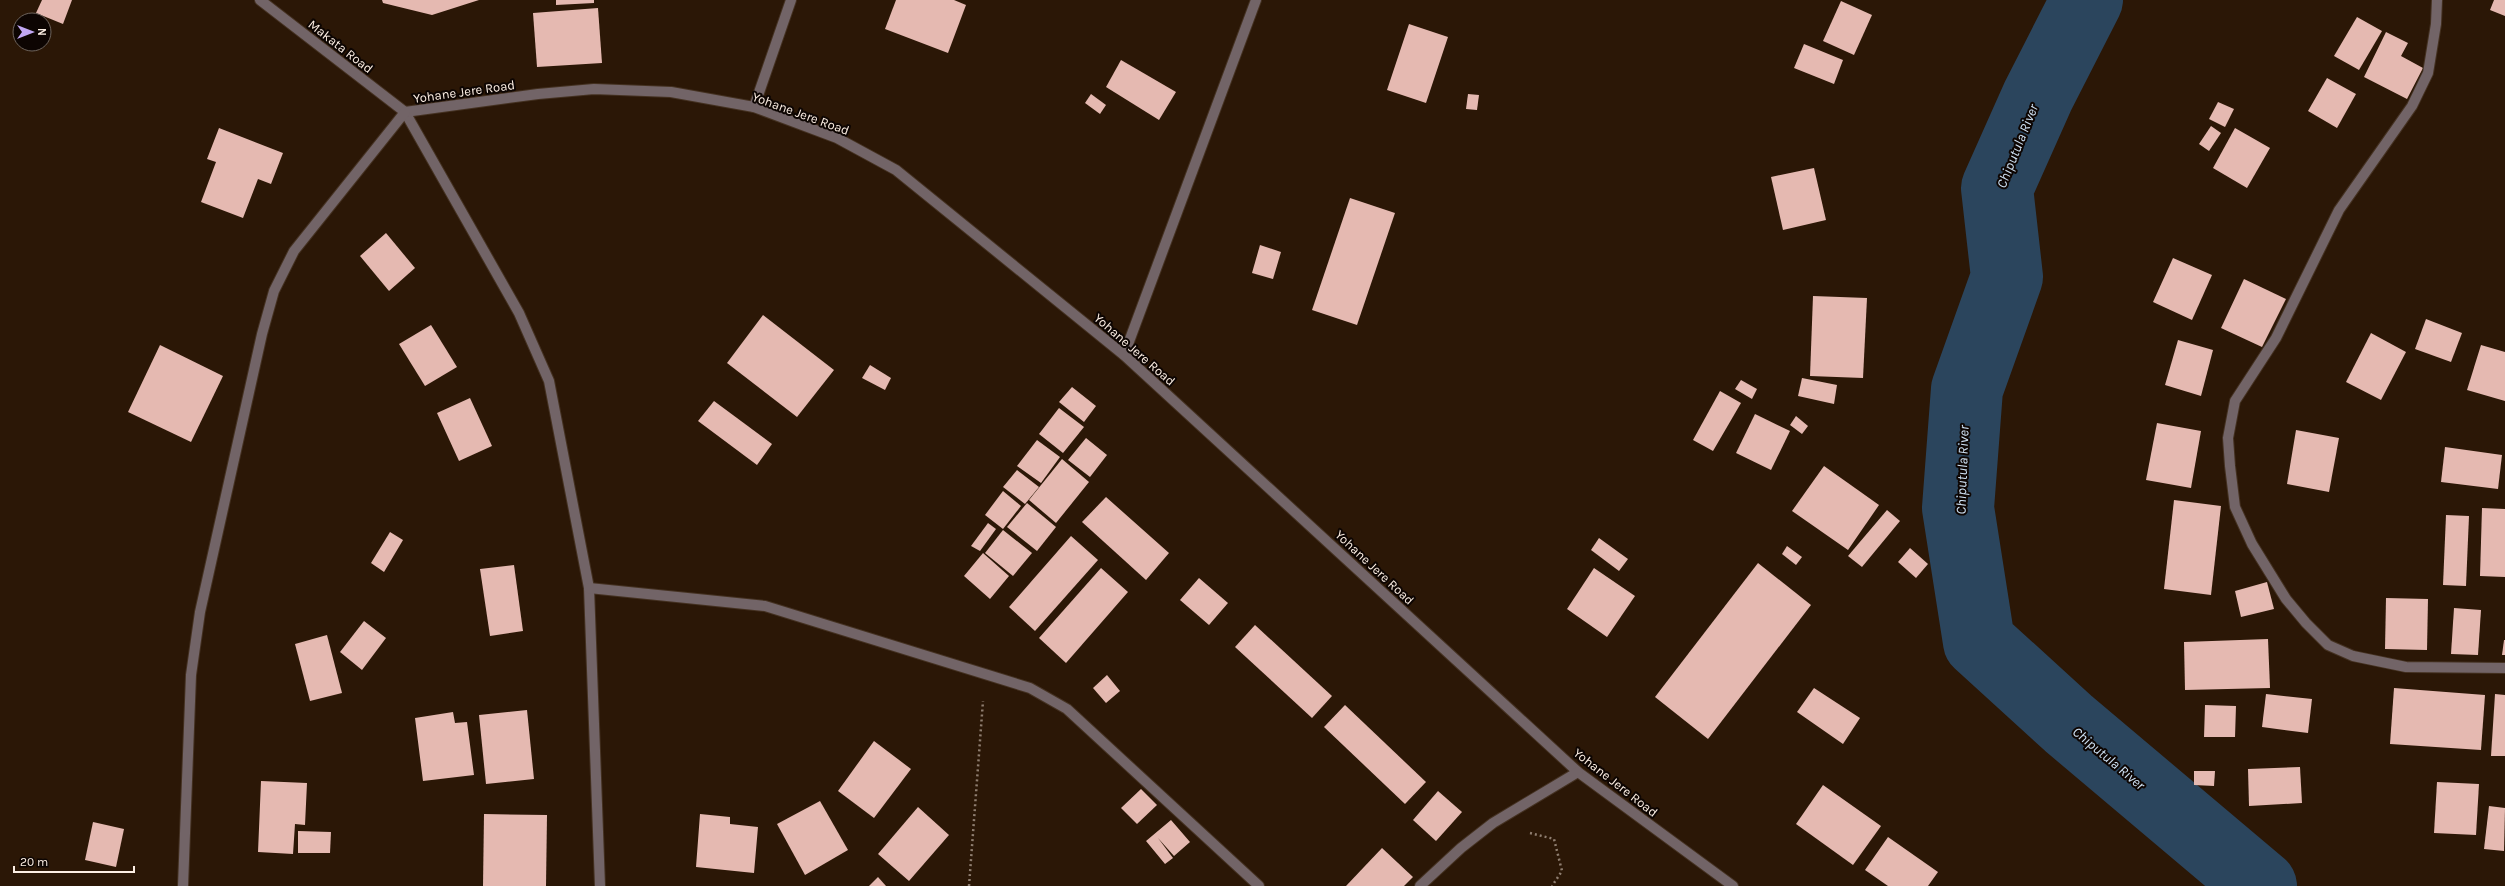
<svg xmlns="http://www.w3.org/2000/svg" width="2505" height="886" font-family="Karla,sans-serif">
<style>
.lines{fill:none;stroke-linecap:round;stroke-linejoin:round}
.river{stroke:#2b455d;stroke-width:72}
.building{fill:#e5b9b1}
.minor-casing{stroke:#443121;stroke-width:12}
.path{stroke:#8f7e70;stroke-width:2.5;stroke-dasharray:2 3;stroke-linecap:butt}
.minor{stroke:#726467;stroke-width:10}
.labels{text-anchor:middle;stroke-width:4;stroke-linejoin:round;paint-order:stroke}
.street-label{font-size:13px;fill:#fdefe4;stroke:#0d0502}
.water-label{font-size:14px;font-style:italic;fill:#d0e3f6;stroke:#0d0502}
</style>
<rect width="100%" height="100%" fill="#2b1706"/>
<g class="lines">
<polyline class="river" points="2087,0 2038,96 1997,188 2007,277 1967,389 1958,508 1979,642 2069,724 2261,886"/>
</g>
<g class="building">
<polygon points="42,0 72,0 63,24 36,13"/>
<polygon points="382,0 479,0 432,15 383,3"/>
<polygon points="556,0 594,0 594,3 556,5"/>
<polygon points="896,0 954,0 966,5 948,53 885,29"/>
<polygon points="2494,0 2505,0 2505,16 2490,10"/>
<polygon points="1841,1 1872,15 1854,55 1823,41"/>
<polygon points="598,8 602,63 537,67 533,13"/>
<polygon points="2357,17 2382,31 2359,70 2334,56"/>
<polygon points="1409,24 1448,37 1426,103 1387,90"/>
<polygon points="2386,32 2408,43 2401,56 2423,68 2407,99 2364,77"/>
<polygon points="1804,44 1843,60 1834,84 1794,68"/>
<polygon points="1121,60 1176,92 1159,120 1106,87"/>
<polygon points="2327,78 2356,94 2337,128 2308,111"/>
<polygon points="1091,94 1106,105 1100,114 1085,103"/>
<polygon points="1468,94 1479,95 1477,110 1466,109"/>
<polygon points="2218,102 2234,109 2225,127 2209,119"/>
<polygon points="2211,126 2221,133 2209,151 2199,144"/>
<polygon points="219,128 283,153 271,184 258,179 243,218 201,202 216,162 207,159"/>
<polygon points="2235,128 2270,148 2247,188 2213,168"/>
<polygon points="1814,168 1826,220 1783,230 1771,177"/>
<polygon points="1350,198 1395,213 1357,325 1312,310"/>
<polygon points="386,233 415,268 389,291 360,256"/>
<polygon points="1260,245 1281,252 1273,279 1252,273"/>
<polygon points="2173,258 2212,275 2192,320 2153,302"/>
<polygon points="2244,279 2286,299 2262,347 2221,328"/>
<polygon points="1813,296 1867,298 1863,378 1810,376"/>
<polygon points="763,315 834,370 797,417 727,363"/>
<polygon points="2426,319 2462,333 2451,362 2415,349"/>
<polygon points="431,325 457,367 425,386 399,344"/>
<polygon points="2371,333 2406,352 2381,400 2346,382"/>
<polygon points="2178,340 2213,350 2201,396 2165,385"/>
<polygon points="160,345 223,376 191,442 128,412"/>
<polygon points="2481,345 2505,352 2505,401 2467,390"/>
<polygon points="870,365 891,378 885,390 862,378"/>
<polygon points="1802,378 1837,385 1834,404 1798,396"/>
<polygon points="1741,380 1757,389 1752,399 1735,389"/>
<polygon points="1072,387 1096,406 1084,422 1059,402"/>
<polygon points="1720,391 1741,403 1713,451 1693,440"/>
<polygon points="470,398 492,446 459,461 437,413"/>
<polygon points="714,401 772,444 757,465 698,421"/>
<polygon points="1059,408 1084,427 1063,453 1039,434"/>
<polygon points="1755,414 1790,431 1771,470 1736,453"/>
<polygon points="1796,416 1808,426 1802,434 1790,425"/>
<polygon points="2157,423 2201,431 2191,488 2146,480"/>
<polygon points="2296,430 2339,438 2329,492 2287,484"/>
<polygon points="1086,438 1107,455 1090,477 1068,460"/>
<polygon points="1037,440 1060,457 1041,483 1017,466"/>
<polygon points="2445,447 2502,455 2498,489 2441,482"/>
<polygon points="1062,459 1089,482 1056,523 1029,500"/>
<polygon points="1824,466 1879,505 1848,550 1792,511"/>
<polygon points="1017,470 1039,487 1025,504 1003,487"/>
<polygon points="1003,491 1021,506 1003,529 985,515"/>
<polygon points="1106,497 1169,553 1146,580 1082,522"/>
<polygon points="2174,500 2221,506 2211,595 2164,589"/>
<polygon points="1027,503 1056,527 1037,551 1007,527"/>
<polygon points="2482,508 2505,509 2505,577 2480,576"/>
<polygon points="1887,510 1900,521 1862,567 1848,556"/>
<polygon points="2446,515 2469,516 2466,586 2443,585"/>
<polygon points="988,523 996,529 980,551 971,546"/>
<polygon points="1003,530 1032,553 1013,576 985,553"/>
<polygon points="390,532 403,540 384,572 371,563"/>
<polygon points="1071,536 1098,560 1035,631 1009,607"/>
<polygon points="1599,538 1628,559 1619,571 1591,550"/>
<polygon points="1787,546 1802,557 1796,565 1782,554"/>
<polygon points="1910,548 1928,564 1916,578 1898,562"/>
<polygon points="983,553 1009,576 990,599 964,576"/>
<polygon points="1758,563 1811,605 1708,739 1655,697"/>
<polygon points="514,565 523,631 490,636 480,569"/>
<polygon points="1101,568 1128,592 1066,663 1039,638"/>
<polygon points="1594,568 1635,596 1607,637 1567,609"/>
<polygon points="1199,578 1228,603 1209,625 1180,600"/>
<polygon points="2267,582 2274,609 2241,617 2235,591"/>
<polygon points="2386,598 2428,599 2427,650 2385,649"/>
<polygon points="2454,608 2481,610 2478,655 2451,654"/>
<polygon points="364,621 386,638 362,670 340,652"/>
<polygon points="1255,625 1332,696 1312,718 1235,647"/>
<polygon points="327,635 342,693 310,701 295,644"/>
<polygon points="2268,639 2270,688 2185,690 2184,642"/>
<polygon points="2504,640 2505,640 2505,655 2502,655"/>
<polygon points="1107,675 1120,691 1106,703 1093,688"/>
<polygon points="1814,688 1860,718 1843,744 1797,712"/>
<polygon points="2394,688 2485,695 2481,750 2390,744"/>
<polygon points="2266,694 2312,699 2308,733 2262,727"/>
<polygon points="2495,694 2505,695 2505,756 2491,756"/>
<polygon points="1345,705 1426,782 1405,804 1324,727"/>
<polygon points="2205,705 2236,706 2235,737 2204,737"/>
<polygon points="527,710 534,779 486,784 479,715"/>
<polygon points="453,712 455,723 467,722 474,775 423,781 415,718"/>
<polygon points="874,741 911,769 874,818 838,791"/>
<polygon points="2300,767 2302,803 2249,806 2248,769"/>
<polygon points="2194,771 2215,771 2214,786 2194,785"/>
<polygon points="261,781 307,783 305,825 295,824 293,854 258,852"/>
<polygon points="2437,782 2479,784 2476,835 2434,833"/>
<polygon points="1823,785 1881,826 1853,865 1796,824"/>
<polygon points="1141,789 1157,805 1137,824 1121,808"/>
<polygon points="1438,791 1462,812 1436,841 1413,820"/>
<polygon points="820,801 848,850 805,875 777,824"/>
<polygon points="2489,806 2505,808 2504,851 2484,849"/>
<polygon points="918,807 949,835 909,881 878,854"/>
<polygon points="484,814 547,815 546,886 483,886"/>
<polygon points="700,814 730,817 730,824 758,827 754,873 696,867"/>
<polygon points="1171,820 1190,842 1174,856 1158,838 1173,858 1165,864 1146,841"/>
<polygon points="93,822 124,829 116,867 85,860"/>
<polygon points="298,831 331,832 330,853 298,853"/>
<polygon points="1888,837 1938,872 1928,886 1888,886 1865,870"/>
<polygon points="1382,848 1413,877 1404,886 1346,886"/>
<polygon points="878,877 886,886 869,886"/>
</g>
<g class="lines">
<g class="minor-casing">
<g id="minor">
<polyline points="260,0 405,112 519,313 549,381 589,588 600,886"/>
<polyline points="2437,0 2436,24 2428,73 2412,106 2339,210 2276,338 2235,401 2228,438 2230,466 2235,507 2252,544 2286,599 2306,623 2328,645 2353,656 2406,667 2505,668"/>
<polyline points="754,107 791,0"/>
<polyline points="405,112 538,94 594,89 671,92 754,107 837,138 896,170 1124,355 1578,772 1733,886"/>
<polyline points="1124,355 1256,0"/>
<polyline points="589,588 765,606 1030,688 1067,709 1259,886"/>
<polyline points="183,886 191,675 200,612 262,334 274,291 294,251 405,112"/>
<polyline points="1420,886 1461,848 1493,823 1578,772"/>
</g>
</g>
<g class="path">
<polyline points="1530,833 1554,839 1562,871 1552,886"/>
<polyline points="969,886 983,701"/>
</g>
<use href="#minor" class="minor"/>
</g>
<g class="labels">
<g class="street-label">
<text transform="translate(341 46) rotate(38)" y="5">Makata Road</text>
<text transform="translate(464 91) rotate(-8)" y="5">Yohane Jere Road</text>
<text transform="translate(801 113) rotate(20)" y="5">Yohane Jere Road</text>
<text transform="translate(1135 349) rotate(41)" y="5">Yohane Jere Road</text>
<text transform="translate(1375 567) rotate(43)" y="5">Yohane Jere Road</text>
<text transform="translate(1616 782) rotate(38)" y="5">Yohane Jere Road</text>
</g>
<g class="water-label">
<text transform="translate(2017 146) rotate(-68)" y="5">Chiputula River</text>
<text transform="translate(1962 470) rotate(-88)" y="5">Chiputula River</text>
<text transform="translate(2109 758) rotate(40)" y="5">Chiputula River</text>
</g>
</g>
<g transform="translate(32 32) rotate(90)"><circle r="19" fill="#0d0502" stroke="#6d635c"/>
<path d="M0-3L7 15L0 10L-7 15Z" fill="#c2a8f3"/>
<text y="-6" font-size="11" font-weight="bold" text-anchor="middle" fill="#fdefe4">N</text>
</g>
<path d="M14 866v6h120v-6" fill="none" stroke="#fdefe4" stroke-width="2"/>
<text x="20" y="866" font-size="12" fill="#fdefe4" stroke="#0d0502" stroke-width="3" paint-order="stroke">20 m</text>
</svg>
